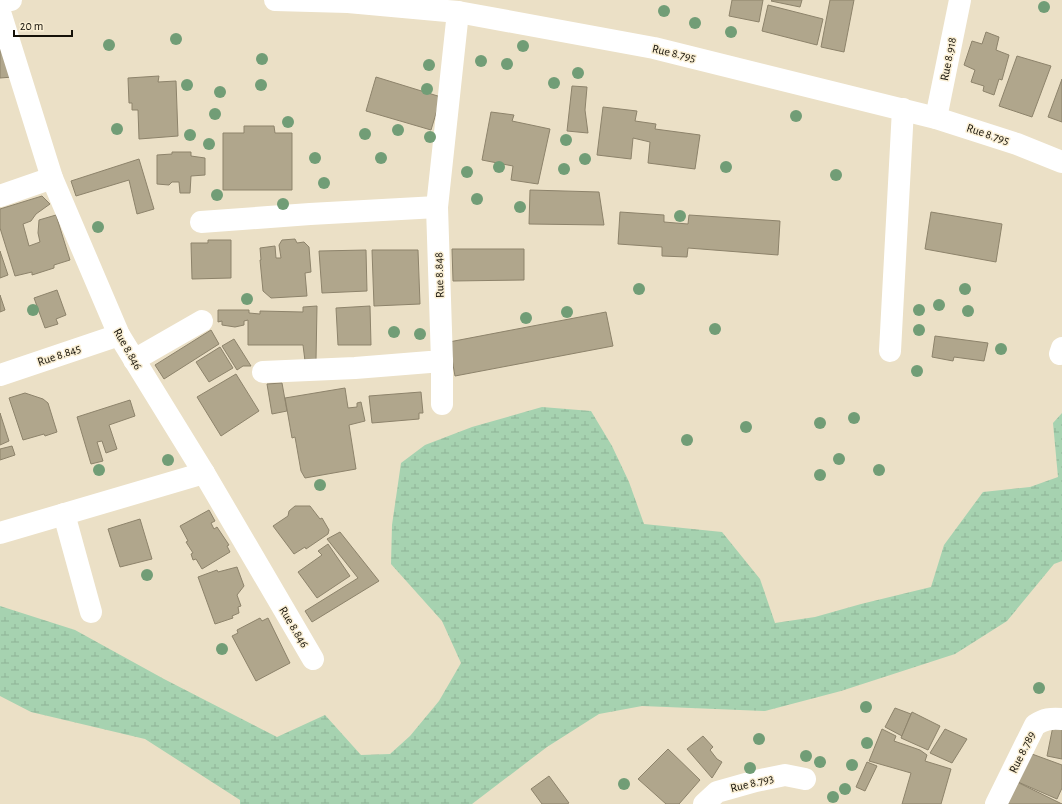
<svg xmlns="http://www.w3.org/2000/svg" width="1062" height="804" font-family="'Alegreya Sans',sans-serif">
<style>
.wetland{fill:url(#wetland-marsh)}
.building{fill:#b0a68c;stroke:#8d836b}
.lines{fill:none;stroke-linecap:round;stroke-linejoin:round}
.minor{stroke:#fff;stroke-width:22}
.highway{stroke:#fff;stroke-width:22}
.tree{fill:#719d76}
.labels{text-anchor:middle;stroke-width:3;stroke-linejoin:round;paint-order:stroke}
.street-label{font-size:12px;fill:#151108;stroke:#f9eed3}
</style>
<defs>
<pattern id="wetland-marsh" width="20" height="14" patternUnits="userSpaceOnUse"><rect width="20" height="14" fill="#a6d2b0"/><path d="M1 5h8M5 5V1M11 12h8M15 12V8" fill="none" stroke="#8eb396"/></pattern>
</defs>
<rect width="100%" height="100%" fill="#ebe0c6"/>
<polygon class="wetland" points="542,407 591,411 612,446 629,482 644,524 722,532 760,579 775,623 815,617 861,604 931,587 944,545 983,492 1030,487 1058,477 1053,423 1062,413 1062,561 1054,564 1007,621 955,654 841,691 765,711 642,706 599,714 547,747 472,804 240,804 240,800 145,739 31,712 0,696 0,606 75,630 164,679 277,737 325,715 361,755 390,754 410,736 439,701 461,663 442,621 391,564 392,525 401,463 425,445 472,427"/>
<g class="building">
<polygon points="732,0 763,0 759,22 729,16"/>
<polygon points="772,0 802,0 800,7 771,1"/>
<polygon points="830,0 854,0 844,52 821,47"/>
<polygon points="768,5 823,19 817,45 762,31"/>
<polygon points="986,32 999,37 996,50 1009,55 1002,80 999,79 994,95 983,91 984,86 971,82 975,70 964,65 972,41 982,44"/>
<polygon points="0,36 13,77 0,78"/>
<polygon points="1017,56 1051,66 1032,117 999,106"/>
<polygon points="159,76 158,82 176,81 178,136 139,139 138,110 132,110 132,103 129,103 128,78"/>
<polygon points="376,77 441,97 431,130 366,111"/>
<polygon points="1062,79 1062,122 1048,117"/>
<polygon points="572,86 587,87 585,110 588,133 567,131"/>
<polygon points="603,107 637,111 635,121 656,124 655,129 700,135 695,169 648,163 650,142 633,138 631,159 597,155"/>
<polygon points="491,112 514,115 512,121 550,129 538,184 511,180 513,166 482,160"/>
<polygon points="244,126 274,126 275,133 292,133 292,190 223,190 223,133 244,133"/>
<polygon points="172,152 191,152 191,156 205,158 205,175 191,176 190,193 180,193 179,182 172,182 169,185 157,184 157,155 172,154"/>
<polygon points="139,159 154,209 137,214 129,180 76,196 71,181"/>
<polygon points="530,190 599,192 604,225 529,224"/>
<polygon points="42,196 50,204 36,214 31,221 23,224 29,246 40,242 38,233 39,220 56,215 70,260 54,265 54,268 32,275 32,272 15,276 0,228 0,209"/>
<polygon points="620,212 664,215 664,222 688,224 689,215 780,221 778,255 688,248 687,257 662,256 662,247 618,244"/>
<polygon points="931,212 1002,224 996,262 925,249"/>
<polygon points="295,239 297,243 304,242 309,247 311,272 305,273 307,296 271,298 263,291 260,260 261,260 260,248 275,246 276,258 281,258 279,245 282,240"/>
<polygon points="208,240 231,240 231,278 192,279 191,243 208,243"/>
<polygon points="452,249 524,249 524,280 453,281"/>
<polygon points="366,250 367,291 322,293 319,251"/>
<polygon points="372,250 418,250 420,304 374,306"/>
<polygon points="0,251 8,275 0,278"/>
<polygon points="57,290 66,315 56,319 58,324 45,328 34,298"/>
<polygon points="0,295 5,310 0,312"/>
<polygon points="317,306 316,360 305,361 303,345 248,345 248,320 244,321 244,325 235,327 222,325 222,321 218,322 218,310 249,310 249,313 260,314 260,311 303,312 303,307"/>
<polygon points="370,306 371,345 338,345 336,308"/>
<polygon points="606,312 613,346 455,376 449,342"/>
<polygon points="211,330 219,344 164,379 155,365"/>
<polygon points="935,336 988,343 984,361 954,357 953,361 932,357"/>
<polygon points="234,339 251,366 243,366 237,370 222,346"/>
<polygon points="220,347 233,368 209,382 196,362"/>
<polygon points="236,374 259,411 221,436 197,397"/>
<polygon points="282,383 287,411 272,414 267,384"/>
<polygon points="345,388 348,408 357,407 357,403 361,402 365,421 349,425 356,469 305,478 301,471 295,437 292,438 285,398"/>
<polygon points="421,392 423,413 419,413 419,419 372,423 369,396"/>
<polygon points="25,393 43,399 48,403 57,432 45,436 44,434 23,440 9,398"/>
<polygon points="130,400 135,416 109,425 117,449 106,453 102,441 97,442 103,461 91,464 77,417"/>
<polygon points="0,413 9,441 0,445"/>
<polygon points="12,446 15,455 0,460 0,449"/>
<polygon points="295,506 310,506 320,519 322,518 329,530 328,534 306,549 305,547 294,554 273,526 288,516 289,511"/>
<polygon points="209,510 215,521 211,523 214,529 217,527 229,545 227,546 230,552 202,569 196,559 193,560 191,554 193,553 186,542 188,541 180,526"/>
<polygon points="140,519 152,559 120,567 108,529"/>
<polygon points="340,532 379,581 312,622 305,611 358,578 327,539"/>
<polygon points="328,544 350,576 317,598 298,572 322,555 318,551"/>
<polygon points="237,567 244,586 237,595 241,606 238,607 239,613 232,616 233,618 215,624 198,577 217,570 218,572"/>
<polygon points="260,618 262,621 268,618 290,663 256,681 232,636 238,633 237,630"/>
<polygon points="895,708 911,714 902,736 885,727"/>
<polygon points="912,712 940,726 928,750 901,738"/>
<polygon points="1053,726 1062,728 1062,759 1047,756"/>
<polygon points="882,729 896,736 894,741 920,750 927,755 925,761 951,769 941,804 902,804 911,773 869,761"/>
<polygon points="945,729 967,739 952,763 930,753"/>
<polygon points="703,736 713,747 710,750 717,759 722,762 712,778 687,749"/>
<polygon points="668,749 700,780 679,804 666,804 638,779"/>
<polygon points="1032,754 1062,765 1062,788 1057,799 1018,782"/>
<polygon points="867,762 877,766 865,791 856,787"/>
<polygon points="549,776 569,803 567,804 542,804 531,789"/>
<polygon points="1017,782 1062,804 1007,804"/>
</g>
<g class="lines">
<g class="minor">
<polyline points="0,12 52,178 119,335 204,473 313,659"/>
<polyline points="936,118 960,0"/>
<polyline points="0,196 52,178"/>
<polyline points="201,222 310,214 437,207"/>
<polyline points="890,351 903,109"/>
<polyline points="1060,354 1062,348"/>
<polyline points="134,360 202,321"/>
<polyline points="442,361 442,404"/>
<polyline points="263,372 355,368 442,361 437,207 458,12"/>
<polyline points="0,375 119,335"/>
<polyline points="64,514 91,612"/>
<polyline points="0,533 204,473"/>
<polyline points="704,804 717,792 756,781 785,775 805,779"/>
<path d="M996 804 1035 725C1044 719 1051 718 1062 719"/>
</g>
<g class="highway">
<polyline points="275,0 348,2 458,12 654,48 936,118 1017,144 1062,162"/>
<polyline points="0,1 11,0"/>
</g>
</g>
<g class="tree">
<circle cx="1044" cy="7" r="6"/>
<circle cx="664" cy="11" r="6"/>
<circle cx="695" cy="23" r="6"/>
<circle cx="731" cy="32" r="6"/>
<circle cx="176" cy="39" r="6"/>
<circle cx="109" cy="45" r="6"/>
<circle cx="523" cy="46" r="6"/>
<circle cx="262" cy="59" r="6"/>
<circle cx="481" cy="61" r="6"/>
<circle cx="507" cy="64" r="6"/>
<circle cx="429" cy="65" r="6"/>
<circle cx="578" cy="73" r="6"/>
<circle cx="554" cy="83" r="6"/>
<circle cx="187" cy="85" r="6"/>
<circle cx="261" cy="85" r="6"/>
<circle cx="427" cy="89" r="6"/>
<circle cx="220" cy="92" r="6"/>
<circle cx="215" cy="114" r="6"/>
<circle cx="796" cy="116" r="6"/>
<circle cx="288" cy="122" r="6"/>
<circle cx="117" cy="129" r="6"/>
<circle cx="398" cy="130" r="6"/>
<circle cx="365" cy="134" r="6"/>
<circle cx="190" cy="135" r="6"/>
<circle cx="430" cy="137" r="6"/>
<circle cx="566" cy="140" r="6"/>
<circle cx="209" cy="144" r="6"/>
<circle cx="315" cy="158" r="6"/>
<circle cx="381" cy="158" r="6"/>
<circle cx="585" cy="159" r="6"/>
<circle cx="499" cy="167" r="6"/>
<circle cx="726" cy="167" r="6"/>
<circle cx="564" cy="169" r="6"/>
<circle cx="467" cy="172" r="6"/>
<circle cx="836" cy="175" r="6"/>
<circle cx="324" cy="183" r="6"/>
<circle cx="217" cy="195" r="6"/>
<circle cx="477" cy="199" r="6"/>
<circle cx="283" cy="204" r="6"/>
<circle cx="520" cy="207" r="6"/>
<circle cx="680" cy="216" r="6"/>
<circle cx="98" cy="227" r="6"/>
<circle cx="639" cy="289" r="6"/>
<circle cx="965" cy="289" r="6"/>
<circle cx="247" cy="299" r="6"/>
<circle cx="939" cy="305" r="6"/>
<circle cx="33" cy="310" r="6"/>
<circle cx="919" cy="310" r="6"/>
<circle cx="968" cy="311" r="6"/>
<circle cx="567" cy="312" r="6"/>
<circle cx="526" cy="318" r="6"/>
<circle cx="715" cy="329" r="6"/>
<circle cx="919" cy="330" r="6"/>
<circle cx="394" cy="332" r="6"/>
<circle cx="420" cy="334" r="6"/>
<circle cx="1001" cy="349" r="6"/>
<circle cx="917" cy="371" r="6"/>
<circle cx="854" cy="418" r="6"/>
<circle cx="820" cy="423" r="6"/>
<circle cx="746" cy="427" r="6"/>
<circle cx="687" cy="440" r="6"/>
<circle cx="839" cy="459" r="6"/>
<circle cx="168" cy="460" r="6"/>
<circle cx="99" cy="470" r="6"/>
<circle cx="879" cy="470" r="6"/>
<circle cx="820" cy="475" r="6"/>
<circle cx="320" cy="485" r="6"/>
<circle cx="147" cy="575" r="6"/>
<circle cx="222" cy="649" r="6"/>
<circle cx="1039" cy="688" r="6"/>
<circle cx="866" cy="707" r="6"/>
<circle cx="759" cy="739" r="6"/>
<circle cx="867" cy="743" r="6"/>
<circle cx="806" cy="756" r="6"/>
<circle cx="820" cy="762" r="6"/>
<circle cx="852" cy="765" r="6"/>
<circle cx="750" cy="768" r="6"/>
<circle cx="624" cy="784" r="6"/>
<circle cx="845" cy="789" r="6"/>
<circle cx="833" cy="797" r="6"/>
</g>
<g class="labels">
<g class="street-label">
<text transform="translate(674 53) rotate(13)" y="4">Rue 8.795</text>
<text transform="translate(948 59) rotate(-79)" y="4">Rue 8.918</text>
<text transform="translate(988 134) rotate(18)" y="4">Rue 8.795</text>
<text transform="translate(439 275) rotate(-92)" y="4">Rue 8.848</text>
<text transform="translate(128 349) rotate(60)" y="4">Rue 8.846</text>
<text transform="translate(59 355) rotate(-19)" y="4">Rue 8.845</text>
<text transform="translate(294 627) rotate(59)" y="4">Rue 8.846</text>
<text transform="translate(1022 752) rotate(-64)" y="4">Rue 8.789</text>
<text transform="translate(752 783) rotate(-14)" y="4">Rue 8.793</text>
</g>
</g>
<path d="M14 30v6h58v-6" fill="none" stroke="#151108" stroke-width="2"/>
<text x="20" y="30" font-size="12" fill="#151108" stroke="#f9eed3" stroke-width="3" paint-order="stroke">20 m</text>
</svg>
